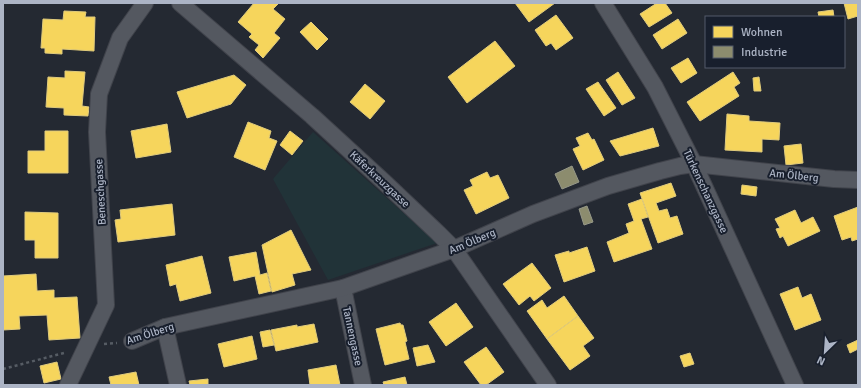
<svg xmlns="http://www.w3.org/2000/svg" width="861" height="388" font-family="Signika,sans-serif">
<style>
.green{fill:#213338}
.homes{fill:#f6d55c;stroke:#e0cb7c}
.industry{fill:#8c8c6e;stroke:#969888}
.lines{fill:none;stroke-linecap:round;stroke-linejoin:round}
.street-casing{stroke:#40434b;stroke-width:18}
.path{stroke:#565c64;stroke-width:2.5;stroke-dasharray:3 3;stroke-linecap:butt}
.street{stroke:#545860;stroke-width:16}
.labels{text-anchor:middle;stroke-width:4;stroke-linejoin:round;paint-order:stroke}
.street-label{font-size:11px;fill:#acb4c5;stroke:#181f2d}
</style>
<rect width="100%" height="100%" fill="#242932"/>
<polygon class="green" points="313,132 437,243 328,280 273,179"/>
<g class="homes">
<polygon points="254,3 276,3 278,4 273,9 285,19 274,33 280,38 263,58 255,50 259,45 249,37 252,34 238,22"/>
<polygon points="515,3 555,3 529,22"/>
<polygon points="657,3 665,3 672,13 649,27 640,14"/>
<polygon points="844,3 858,3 858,16 848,19"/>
<polygon points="833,10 834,17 819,17 818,12"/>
<polygon points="64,11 86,12 85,17 95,17 94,51 62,49 62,54 45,53 45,48 41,48 43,19 63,20"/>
<polygon points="556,15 573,38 556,50 551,43 546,46 535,30"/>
<polygon points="678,19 687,33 662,49 653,35"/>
<polygon points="311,22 328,39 317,50 300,32"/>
<polygon points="495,41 515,66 467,103 448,77"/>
<polygon points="688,58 697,73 681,83 671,68"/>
<polygon points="65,71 85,72 82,106 89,107 88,116 64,115 64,108 46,107 48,77 65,78"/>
<polygon points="618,72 635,98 622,105 606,80"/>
<polygon points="733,72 740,83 734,87 739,96 700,121 687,102"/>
<polygon points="234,75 246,85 231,104 187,118 177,92"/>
<polygon points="759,77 761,91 754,91 753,78"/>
<polygon points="598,82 616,108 604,116 586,89"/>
<polygon points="365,84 385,101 370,119 350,102"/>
<polygon points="727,114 749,116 749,121 780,123 779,140 762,139 762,152 725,150"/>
<polygon points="248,122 271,131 269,138 277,141 265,170 234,157"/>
<polygon points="167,124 171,152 136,158 131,131"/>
<polygon points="653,128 659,146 620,156 610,141"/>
<polygon points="45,131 68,131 68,173 28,173 28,151 45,151"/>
<polygon points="290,131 303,141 292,155 280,145"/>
<polygon points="588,133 592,140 594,139 604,160 583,170 573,149 580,146 576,138"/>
<polygon points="801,144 803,163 786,165 784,146"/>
<polygon points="487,172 490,178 498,175 509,198 476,214 464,190 473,186 470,180"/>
<polygon points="671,183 676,196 656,203 659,211 667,209 670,218 677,216 683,234 658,243 640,193"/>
<polygon points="742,185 757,187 756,196 741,194"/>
<polygon points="642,199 648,217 641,219 652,249 614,262 607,242 629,233 626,224 634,221 628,204"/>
<polygon points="172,204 175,235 118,242 115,220 121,219 120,210"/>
<polygon points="858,207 858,239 852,241 851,237 842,240 834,216"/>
<polygon points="795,210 801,223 813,217 820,231 788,246 783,236 780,238 776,229 780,228 775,219"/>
<polygon points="25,212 58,213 58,258 35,258 35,240 25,240"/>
<polygon points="291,230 311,270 292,274 295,285 272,292 262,245"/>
<polygon points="587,247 595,271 564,282 555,255 569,251 569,253"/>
<polygon points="256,252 260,275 267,273 271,291 259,294 255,276 234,281 229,257"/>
<polygon points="202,256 211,293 180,301 176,284 170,286 166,265"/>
<polygon points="532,263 551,288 534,301 530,296 519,305 503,284"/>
<polygon points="36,274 37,291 54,290 54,298 77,297 80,338 49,340 47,315 19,316 20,329 3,330 3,276"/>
<polygon points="798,287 802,298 811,294 821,320 795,330 780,294"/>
<polygon points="564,296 578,316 547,339 527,311 542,300 547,308"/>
<polygon points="456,303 473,327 446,346 429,322"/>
<polygon points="578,316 594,338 583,346 590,356 570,370 547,339"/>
<polygon points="400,323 401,325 403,325 407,341 405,342 409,359 385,365 376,329"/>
<polygon points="314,324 318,342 276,351 271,330 297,325 297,327"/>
<polygon points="270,330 274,345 263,347 260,332"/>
<polygon points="252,336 257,359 224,367 218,344"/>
<polygon points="858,340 858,349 850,353 847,345"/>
<polygon points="428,345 435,362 417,366 413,348"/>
<polygon points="486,347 504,372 486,385 481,385 464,362"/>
<polygon points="690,353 694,364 684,367 680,356"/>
<polygon points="57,362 61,379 44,383 40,366"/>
<polygon points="336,365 340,385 310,385 308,370"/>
<polygon points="136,372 139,385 111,385 109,377"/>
<polygon points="405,377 407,385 384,385 383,382"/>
<polygon points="208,379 208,385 190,385 189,381"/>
</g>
<g class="industry">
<polygon points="572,166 579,182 562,189 555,174"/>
<polygon points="587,206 593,222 584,225 579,209"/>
</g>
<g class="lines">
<g class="street-casing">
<g id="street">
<polyline points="180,3 312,116 384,182 438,233 454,249 548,385"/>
<polyline points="603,3 655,87 694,164 795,385"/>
<polyline points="343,288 363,385"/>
<polyline points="165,327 178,385"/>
<polyline points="132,341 165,327 343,288 454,249 533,214 608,186 660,171 680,166 694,164 834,179 858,180"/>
<polyline points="68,385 106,305 97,132 99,94 120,38 145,3"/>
</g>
</g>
<g class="path">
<polyline points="104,344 117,343"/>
<polyline points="3,369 64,353"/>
</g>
<use href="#street" class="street"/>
</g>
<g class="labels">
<g class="street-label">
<text transform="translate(794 175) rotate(6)" y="4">Am Ölberg</text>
<text transform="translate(380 179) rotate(43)" y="4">Käferkreuzgasse</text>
<text transform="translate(706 191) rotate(65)" y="4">Türkenschanzgasse</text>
<text transform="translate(100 192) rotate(-93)" y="4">Beneschgasse</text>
<text transform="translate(472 241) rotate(-23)" y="4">Am Ölberg</text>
<text transform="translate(150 333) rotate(-18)" y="4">Am Ölberg</text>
<text transform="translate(353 336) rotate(78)" y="4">Tannengasse</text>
</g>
</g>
<rect width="861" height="388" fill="none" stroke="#acb4c5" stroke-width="8"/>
<rect x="705" y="16" width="140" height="52" fill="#181f2d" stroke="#535b6a"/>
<rect x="713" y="26" width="20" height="12" fill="#f6d55c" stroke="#535b6a"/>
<text x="741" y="36" font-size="12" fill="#acb4c5">Wohnen</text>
<rect x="713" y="46" width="20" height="12" fill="#8c8c6e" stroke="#535b6a"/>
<text x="741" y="56" font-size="12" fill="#acb4c5">Industrie</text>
<g transform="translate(825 352) rotate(205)" stroke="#181f2d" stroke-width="3" paint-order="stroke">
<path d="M0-3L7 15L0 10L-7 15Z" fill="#acb4c5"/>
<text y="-6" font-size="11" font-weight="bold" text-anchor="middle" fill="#acb4c5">N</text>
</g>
</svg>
